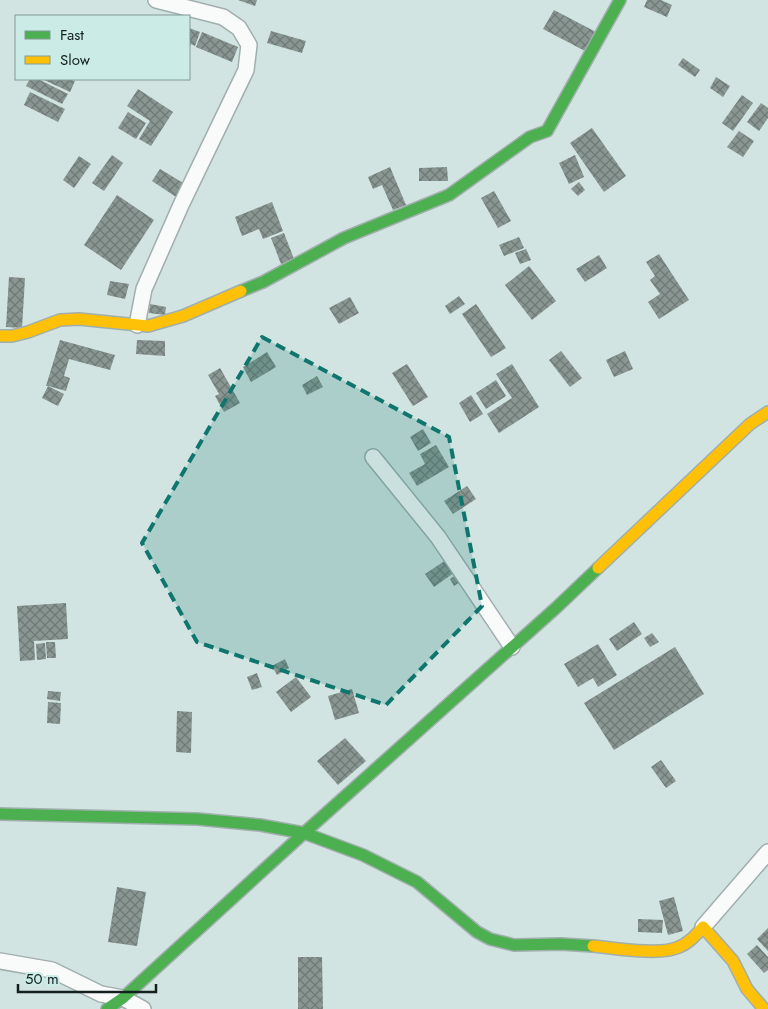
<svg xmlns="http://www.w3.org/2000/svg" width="768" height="1009" font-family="Jost,sans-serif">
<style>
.building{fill:url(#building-cross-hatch)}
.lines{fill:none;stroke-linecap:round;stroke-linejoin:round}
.street-casing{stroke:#a0afad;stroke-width:18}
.fast-casing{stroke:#a0afad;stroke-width:14}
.slow-casing{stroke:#a0afad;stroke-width:14}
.street{stroke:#f8fbfa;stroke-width:15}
.fast{stroke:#4caf50;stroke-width:11}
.slow{stroke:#ffc107;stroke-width:11}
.marked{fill:#0f766e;fill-opacity:0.2;stroke:#0f766e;stroke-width:4;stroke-dasharray:10 6;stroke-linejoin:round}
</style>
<defs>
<pattern id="building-cross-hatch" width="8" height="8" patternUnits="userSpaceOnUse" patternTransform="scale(1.25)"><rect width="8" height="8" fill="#899692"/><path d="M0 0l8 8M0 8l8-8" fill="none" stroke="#6f7a77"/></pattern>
</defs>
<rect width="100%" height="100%" fill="#d2e4e1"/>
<g class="building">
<polygon points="238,0 257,0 255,6"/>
<polygon points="647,0 661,0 672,5 667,17 644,7"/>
<polygon points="554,10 596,32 585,51 543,29"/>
<polygon points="189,28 200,32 195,46 191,44 189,49"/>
<polygon points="271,31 306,41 302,53 267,43"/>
<polygon points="202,32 238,47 232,62 196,47"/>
<polygon points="683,58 700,70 695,77 678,65"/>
<polygon points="716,77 730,86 723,97 710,88"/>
<polygon points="30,79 38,79 68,94 62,104 26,86"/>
<polygon points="42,79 69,79 75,81 70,92"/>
<polygon points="138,89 173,112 151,146 139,139 150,121 127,106"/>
<polygon points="30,92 65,109 58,122 24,105"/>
<polygon points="742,95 753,103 733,131 722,123"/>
<polygon points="761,103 768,108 768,118 759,131 747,122"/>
<polygon points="128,112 146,123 136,139 118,128"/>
<polygon points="592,128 626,176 604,192 570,143"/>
<polygon points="739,131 754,141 743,157 727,147"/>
<polygon points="112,155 123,163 104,191 92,183"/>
<polygon points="575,155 584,177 569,184 559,163"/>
<polygon points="79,156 91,164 74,188 63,180"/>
<polygon points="390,167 406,205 393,210 382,185 373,189 368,177"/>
<polygon points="447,167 448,181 419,181 419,168"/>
<polygon points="160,169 185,184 176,197 152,181"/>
<polygon points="579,182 585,190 578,196 571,189"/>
<polygon points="494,191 511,221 498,228 481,198"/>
<polygon points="117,195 154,220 121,270 84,245"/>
<polygon points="272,202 283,231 263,239 259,229 242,236 235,217"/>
<polygon points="284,233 294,259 281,264 271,238"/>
<polygon points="519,237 524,248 504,256 499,245"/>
<polygon points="526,249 531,260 520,264 515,253"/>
<polygon points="659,254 689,300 659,319 648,302 660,294 650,280 655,276 646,262"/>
<polygon points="599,255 607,268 585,282 576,269"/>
<polygon points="529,266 556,301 532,320 505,285"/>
<polygon points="9,277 25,278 22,328 6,327"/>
<polygon points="110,281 129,284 125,299 107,295"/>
<polygon points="459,296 465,304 450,314 445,306"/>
<polygon points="350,297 359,313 339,324 329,308"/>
<polygon points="150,304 166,307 165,315 149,313"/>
<polygon points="476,304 506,348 491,357 462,314"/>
<polygon points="60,340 115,355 110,370 69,359 64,376 70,378 66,391 48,386 64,394 58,406 42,398 48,386 46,386"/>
<polygon points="137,340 165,341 165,356 136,354"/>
<polygon points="561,351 582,378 570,387 549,360"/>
<polygon points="625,351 633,369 614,377 606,360"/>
<polygon points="267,352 276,367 251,382 243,367"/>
<polygon points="407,364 428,397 413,406 392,373"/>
<polygon points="512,364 539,407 499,433 487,414 512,398 496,374"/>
<polygon points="220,368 240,403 224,412 215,396 219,394 208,375"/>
<polygon points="317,376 323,387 307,395 302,385"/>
<polygon points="496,380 506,396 486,409 476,393"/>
<polygon points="471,395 483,414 470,422 459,403"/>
<polygon points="423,429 431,443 418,451 410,437"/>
<polygon points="436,445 449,467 417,486 409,473 425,464 420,454"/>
<polygon points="467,486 476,499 453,514 444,501"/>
<polygon points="449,558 458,570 434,587 425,574"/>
<polygon points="459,573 463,580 454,586 450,579"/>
<polygon points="66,603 68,639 34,641 35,660 20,661 17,606"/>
<polygon points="634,622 642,634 617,651 609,639"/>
<polygon points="652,633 659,642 650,647 644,638"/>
<polygon points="46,642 55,642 56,658 47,658"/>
<polygon points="45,643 46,659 37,660 36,644"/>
<polygon points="598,644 617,675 598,687 593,678 578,687 564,664"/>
<polygon points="675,647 704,694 614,750 584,703"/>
<polygon points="285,659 289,668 277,675 272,666"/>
<polygon points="257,673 262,687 252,690 247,677"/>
<polygon points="296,677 311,697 291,712 276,692"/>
<polygon points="352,689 359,713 335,720 328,696"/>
<polygon points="48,691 61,692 60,701 47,699"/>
<polygon points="48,702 61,703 60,724 47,723"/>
<polygon points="177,711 192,712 191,753 176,752"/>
<polygon points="345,738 366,761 338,785 317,761"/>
<polygon points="661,760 676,781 666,788 651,767"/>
<polygon points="117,887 146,892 137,946 108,942"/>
<polygon points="674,897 683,931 668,935 659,901"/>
<polygon points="638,919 663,920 662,933 638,932"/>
<polygon points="768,928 768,951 757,939"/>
<polygon points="757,945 768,957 768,970 764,973 747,954"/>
<polygon points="298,957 322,957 323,1009 298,1009"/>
</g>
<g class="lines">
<g class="street-casing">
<g id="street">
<polyline points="137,325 144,289 181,205 246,70 249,45 239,28 223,17 156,0"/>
<polyline points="373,457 438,537 512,647"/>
<polyline points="703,927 768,852"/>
<polyline points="0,961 52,970 101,994 123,998 143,1009"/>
</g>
</g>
<g class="fast-casing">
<g id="fast">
<polyline points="241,291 263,282 344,238 449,195 530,137 547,131 620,0"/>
<polyline points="0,814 197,819 260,825 304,833 363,855 417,882 477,932 490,939 514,945 561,944 593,946"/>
<polyline points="107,1009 123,998 304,833 557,607 598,568"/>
</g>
</g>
<g class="slow-casing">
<g id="slow">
<polyline points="0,336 12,336 28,332 60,320 79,319 148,326 183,316 241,291"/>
<polyline points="598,568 750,424 768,412"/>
<path d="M593 946C614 948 660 956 679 947 689 943 696 935 703 927L733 961 747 989 764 1009"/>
</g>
</g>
<use href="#street" class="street"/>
<use href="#fast" class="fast"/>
<use href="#slow" class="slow"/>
</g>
<path class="marked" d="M262 337 449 437 482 606 386 705 197 642 142 543Z"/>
<rect x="15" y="15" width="175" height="65" fill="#cbebe7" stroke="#829a97"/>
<rect x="25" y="31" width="25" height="8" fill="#4caf50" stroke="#829a97"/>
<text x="60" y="40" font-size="15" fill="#14201f">Fast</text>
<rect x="25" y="56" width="25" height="8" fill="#ffc107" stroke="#829a97"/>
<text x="60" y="65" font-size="15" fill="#14201f">Slow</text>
<path d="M18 984v8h138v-8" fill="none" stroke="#14201f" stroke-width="2.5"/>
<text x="25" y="984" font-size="15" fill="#14201f" stroke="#cbebe7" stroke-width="4" paint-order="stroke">50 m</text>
</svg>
